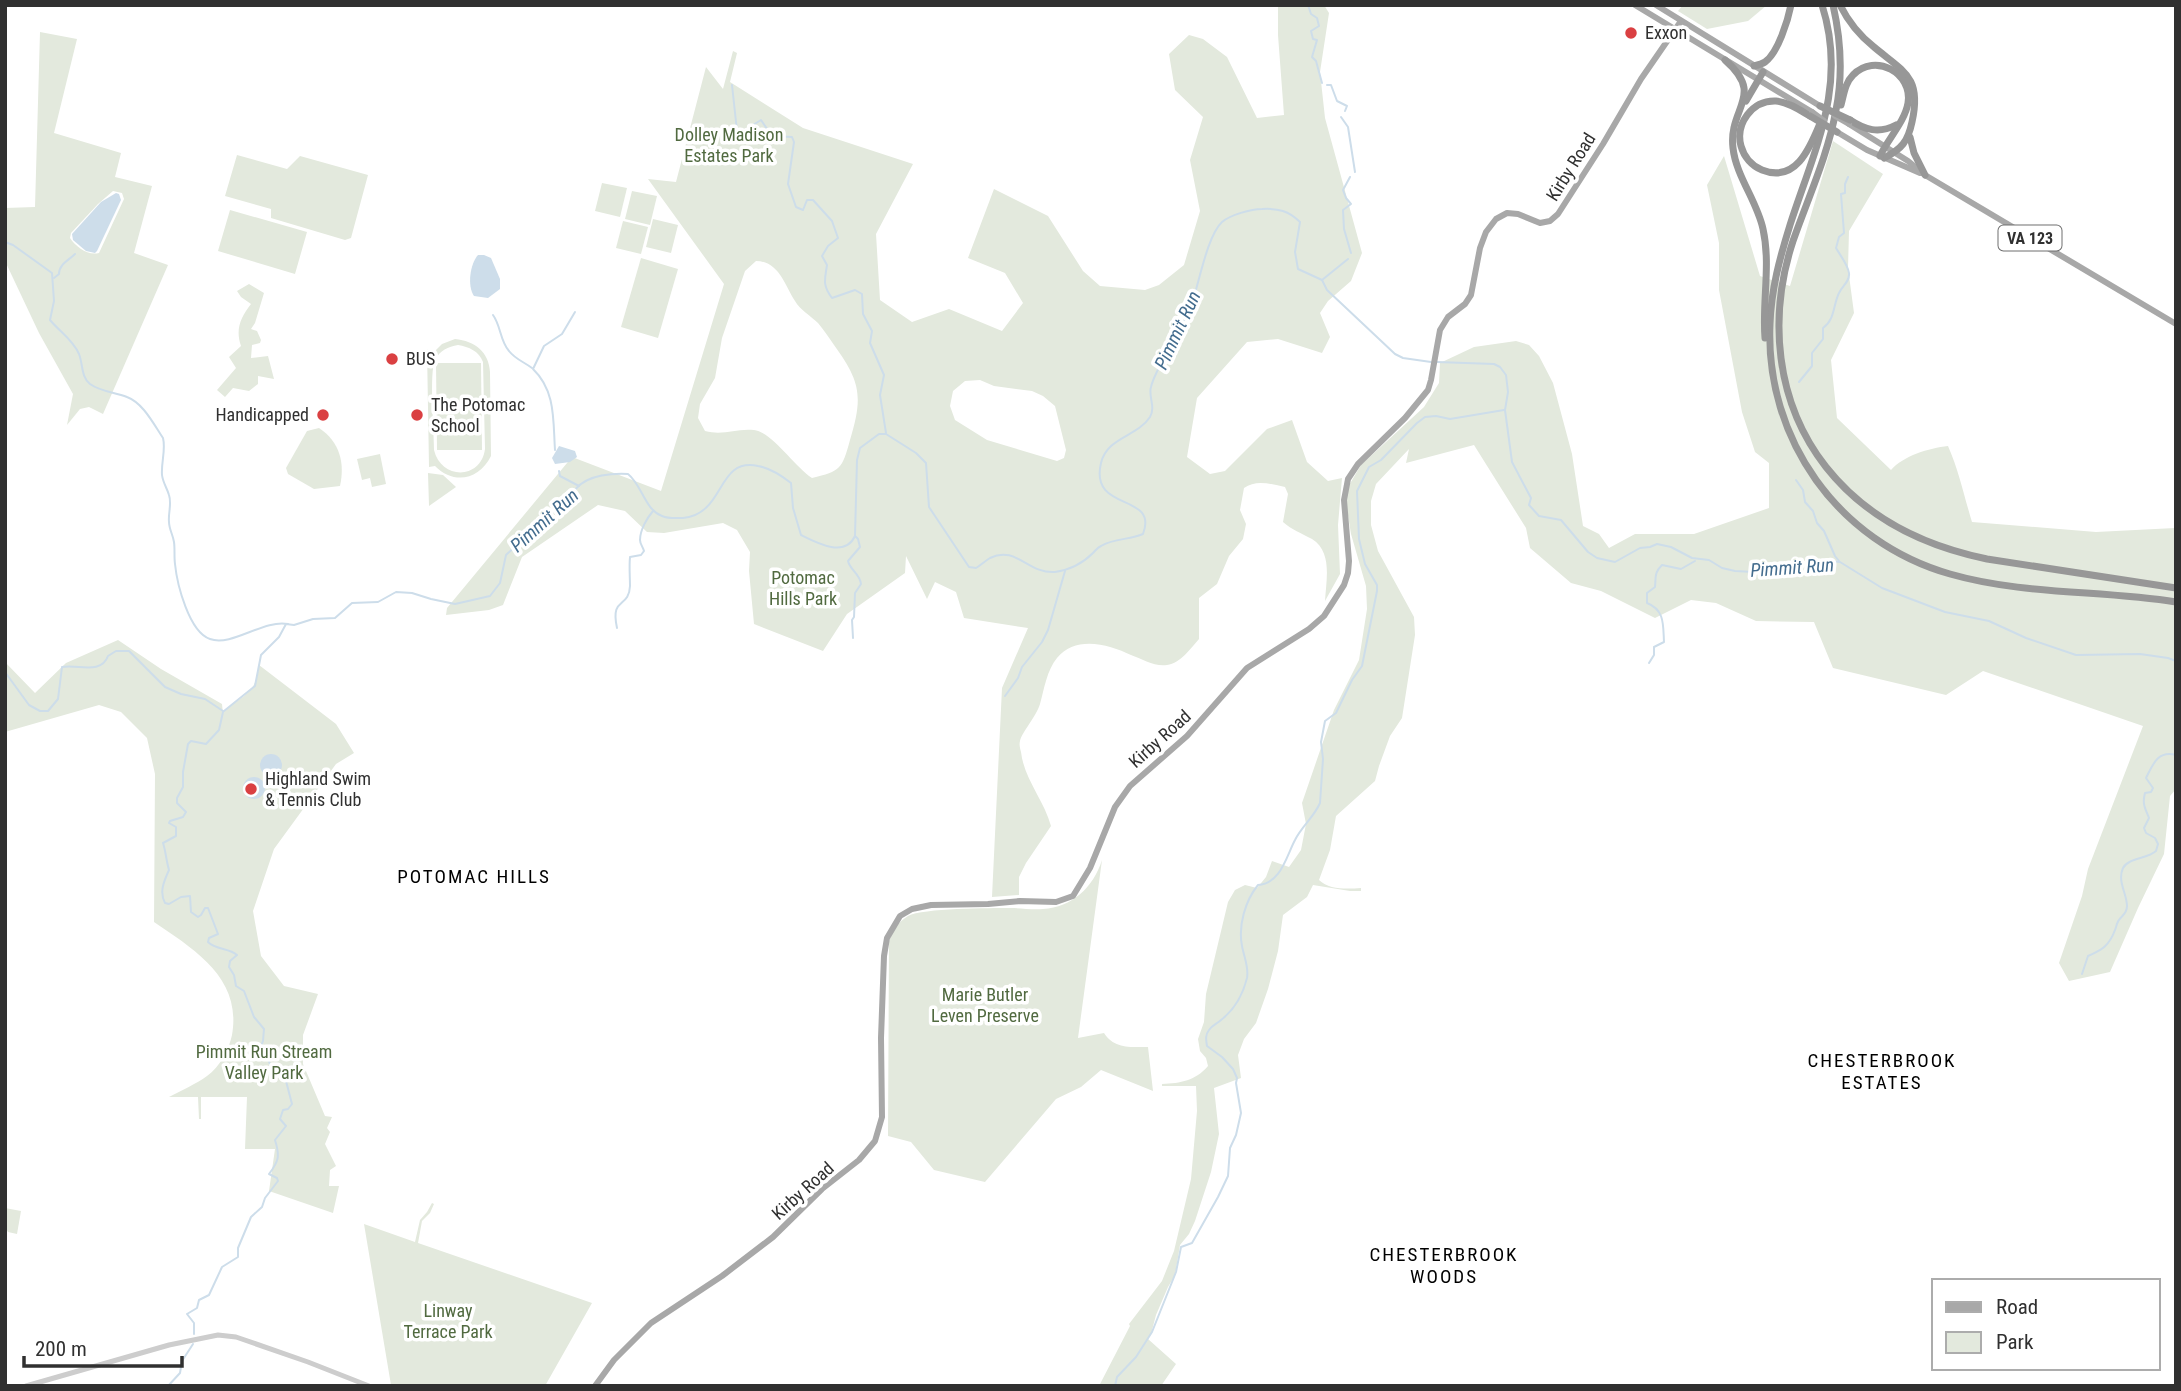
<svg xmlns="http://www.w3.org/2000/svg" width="2181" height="1391" font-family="'Roboto Condensed',sans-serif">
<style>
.green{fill:#e3e9dd;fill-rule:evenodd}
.water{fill:#cdddea}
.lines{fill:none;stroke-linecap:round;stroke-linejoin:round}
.stream{stroke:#cdddea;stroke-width:2}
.minor{stroke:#cdcdcd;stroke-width:5}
.major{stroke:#a8a8a8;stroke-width:6}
.highway{stroke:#979797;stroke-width:7}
.major-bridge{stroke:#a8a8a8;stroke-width:6}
.highway-bridge{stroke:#979797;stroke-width:7}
.poi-dot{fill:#da4042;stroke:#fff;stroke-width:2.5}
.labels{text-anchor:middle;stroke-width:7;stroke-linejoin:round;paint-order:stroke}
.shield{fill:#fff;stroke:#6e6e6e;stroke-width:2}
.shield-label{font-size:16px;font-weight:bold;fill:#303030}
.poi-label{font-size:18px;fill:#303030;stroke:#fff;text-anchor:start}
.park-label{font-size:18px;fill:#516a40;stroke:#fff}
.street-label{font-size:18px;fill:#303030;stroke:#fff}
.water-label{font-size:19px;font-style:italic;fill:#436c8e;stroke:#fff}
.neighbourhood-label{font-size:19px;letter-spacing:2px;fill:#000;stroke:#fff}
</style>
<rect width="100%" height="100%" fill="#fff"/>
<g class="green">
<path d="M1278 5H1324L1329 13 1320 72 1325 118 1362 253 1351 281 1328 301 1320 313 1330 337 1322 353 1278 339 1247 342 1197 398 1187 457 1210 474 1225 471 1267 429 1292 420 1307 462 1328 481 1342 478 1338 525 1340 574 1325 601C1326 581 1333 552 1312 539 1301 533 1292 530 1283 522L1288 494 1285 487C1271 484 1256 479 1244 488L1240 510 1246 524 1243 539 1229 556 1217 584 1199 598V639C1190 649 1181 663 1167 665 1155 667 1142 659 1131 655 1109 644 1075 635 1057 658 1047 670 1044 689 1040 704 1036 717 1022 732 1020 741 1019 745 1020 748 1021 752 1024 779 1044 800 1051 826L1026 863 1019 877V895L992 897 1002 688 1028 628 964 618 956 592 935 582 927 599 906 556 905 573 847 614 823 651 754 624 749 571 750 552 737 530 723 523 664 533 647 532 625 511 598 505 522 557 503 605 489 610 446 615 447 608 572 457 661 491 724 284 648 179 676 182 706 67 723 89 733 51 737 53 730 82 803 128 913 164 876 234 880 300 912 322 949 309 1002 331 1023 303 1005 273 968 258 994 189 1048 216 1083 271 1100 286 1145 290 1159 285 1184 265 1200 211 1190 160 1203 117 1175 90 1169 54 1189 35 1203 39 1227 57 1257 118 1284 115 1278 35ZM756 261C779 261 785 286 795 301 800 310 811 316 818 323 824 330 829 338 834 345 861 382 863 397 850 440 842 469 841 471 812 478 794 466 772 432 754 430 736 428 724 436 705 431L698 418 700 404 715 378 722 338 745 271ZM980 380 994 386 1032 391 1043 396 1055 406 1066 450 1064 458 1057 461 987 440 955 420 950 406 953 391 965 381Z"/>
<polygon points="1683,5 1767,5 1748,21 1707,29 1678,11"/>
<path d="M40 32 77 39 54 133 121 153 115 177 152 186 134 253 168 265 103 414 89 407 80 409 67 425 73 394 39 333 5 261V208L35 207ZM113 191 122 193 124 199 99 253C88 256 76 247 70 238L71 233 98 204Z"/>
<path d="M1833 141 1883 174 1849 231 1848 268 1854 313 1831 360 1837 418 1891 470C1903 456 1929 448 1948 446 1959 471 1964 496 1972 522L2096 532 2175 528 2176 526V789L2170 796 2164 854 2138 908 2110 972 2069 981 2059 963 2082 896 2088 869 2143 726 1983 671 1946 695 1833 668 1814 622 1756 621 1716 603 1691 600 1655 618 1601 591 1571 583 1530 548 1526 528 1474 445 1406 463 1409 449 1376 484 1371 501V525L1378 551 1414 617 1415 635 1402 718 1390 736 1379 766 1375 781 1336 816 1330 850 1319 880C1329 890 1347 889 1361 888V891H1350L1313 885 1307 897 1283 915 1278 951 1268 989 1256 1023 1244 1039 1238 1055 1241 1078 1214 1088 1219 1134 1211 1172 1195 1221 1189 1234 1180 1245 1175 1275 1168 1287 1156 1315 1151 1334 1148 1339 1176 1364 1161 1386H1099L1130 1326 1129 1324 1162 1281 1174 1251 1191 1179 1197 1111 1196 1086H1162V1084C1181 1083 1195 1081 1208 1066L1206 1058 1200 1051 1198 1039 1204 1022 1206 994 1228 902 1235 890 1245 885 1257 888 1266 877 1272 861 1289 867 1301 850 1306 824 1302 803 1334 710 1359 660 1367 609 1366 586 1351 534 1346 503 1348 487 1361 465 1424 407 1439 383 1440 363 1474 347 1516 341 1529 345 1539 356 1553 383 1572 454 1583 526 1599 534 1609 548 1635 534H1694L1769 508V463L1755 452 1742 412 1719 290V243L1707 185 1724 156 1760 276 1790 286Z"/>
<polygon points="237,155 287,169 300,156 368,175 351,238 345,240 271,218 271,209 225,196"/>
<polygon points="602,183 627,188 620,217 595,211"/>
<polygon points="632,191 657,196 650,225 625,219"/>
<polygon points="230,210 307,232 295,274 218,251"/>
<polygon points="653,219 678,225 671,253 646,247"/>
<polygon points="623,221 648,227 641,254 616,248"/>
<polygon points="641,258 678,269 658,338 621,327"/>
<path d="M249 284 264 293 255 323 251 329 257 331 261 340 260 343 252 345 251 358 268 356 274 379 258 376V384L249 391 233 388 225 397 217 390 236 368 229 357 241 346C235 329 241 317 251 304L241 297 237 291Z"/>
<path d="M455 339C475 341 489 352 490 372L491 456C479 480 454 485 435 466L429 467 427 349H432L434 352 442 344ZM458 345C469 347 479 351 483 362L485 449C481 480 441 480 434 450 434 433 429 372 435 360 440 350 448 347 458 345Z"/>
<polygon points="436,363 481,363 482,450 437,450"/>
<path d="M319 428C340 442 345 463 340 486L314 489 288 474 286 468 307 431Z"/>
<polygon points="380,454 386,484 372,487 370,478 362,480 357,459"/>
<polygon points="428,473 443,475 456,487 429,506"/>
<path d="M118 640 161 669 222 704 223 714 224 711C243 695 257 693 259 665L336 724 354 753 336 764 274 849 253 911 261 956 284 986 318 994 303 1035V1064L325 1116 332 1117 327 1128 330 1132 325 1144 336 1166 330 1170 329 1186H339L333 1213 269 1191 275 1149H245L247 1097H201V1119H199L198 1097H169C182 1090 196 1084 207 1076 220 1067 229 1049 232 1035 242 978 195 950 154 922L155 774 147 738 121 712 99 705 5 732V662L35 693 66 663Z"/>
<path d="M1102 860 1078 1038 1104 1033C1114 1049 1131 1047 1148 1047L1153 1091 1101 1070 1081 1087 1056 1099 985 1182 934 1170 911 1142 888 1136 889 942C892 931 898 922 908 916 923 908 990 908 1010 908 1021 908 1032 910 1043 909 1072 907 1093 888 1102 860Z"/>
<polygon points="432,1203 434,1204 430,1213 422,1221 418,1243 592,1303 545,1386 391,1385 364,1224 415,1242 420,1220 427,1212"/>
<polygon points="5,1208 21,1211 17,1234 8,1232 5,1227"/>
</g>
<g class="water">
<polygon points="116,193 119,194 121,200 97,251 95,253 86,251 73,240 72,234 101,202"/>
<path d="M478 255H484L491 258 500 279V289L488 298 474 296C467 286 470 264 478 255Z"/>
<polygon points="559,446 575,451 577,457 570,462 555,464 552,458"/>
<circle cx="271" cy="765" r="11"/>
<circle cx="254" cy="788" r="11"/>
</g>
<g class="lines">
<g class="stream">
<polyline points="1308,5 1311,14 1317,18 1319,26 1311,31 1313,39 1317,40 1312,57 1316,61 1322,83"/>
<path d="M732 85 737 131 745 130 761 120 772 136 792 137 794 142 788 184 796 207 803 210 807 200H813L832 221 838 238 828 246 822 256 827 265C825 279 822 285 832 298L855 290 862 294 863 314 872 331 870 343 884 375 880 395 886 433"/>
<polyline points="1327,85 1331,85 1337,101 1347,106 1345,111"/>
<polyline points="1341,117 1348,127 1355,172"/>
<polyline points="1350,177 1343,190 1346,198 1351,204 1343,210 1344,229 1351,253"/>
<path d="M5 242 13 245 52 273 54 301 50 320C60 332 73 340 79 354 83 364 81 377 90 384 101 392 115 392 127 397 143 403 153 423 163 438 166 450 161 462 162 475 163 483 167 488 169 495 172 504 168 513 169 522 169 529 173 535 174 542 175 549 174 557 175 564 177 584 189 632 210 639 232 647 264 619 288 624"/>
<path d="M54 278 59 274C59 264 69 260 75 254"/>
<polyline points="1322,280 1348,259"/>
<path d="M493 315C501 326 500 341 509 351 515 359 524 362 532 368"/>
<polyline points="1437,362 1494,364 1500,367 1506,375 1508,392 1505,410 1512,462 1531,498 1529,505 1539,516 1561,520 1588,552 1597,558 1615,562 1640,548 1650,547 1657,544 1671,547 1692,558 1709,560 1722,568 1735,571 1754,572 1779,569 1814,560 1840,562 1882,588 1945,612 1989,621 2026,638 2076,655 2140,654 2168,658 2176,661"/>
<path d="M1799 382 1812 366V353L1823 339V328C1835 320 1833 305 1839 293 1842 286 1850 282 1849 273 1848 265 1840 255 1836 248L1839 237 1844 233 1841 194 1845 193V184L1848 177"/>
<path d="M555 450C553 421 556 391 533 369L544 346 562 334 575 312"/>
<polyline points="559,471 560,476 579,486"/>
<polyline points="1796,480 1803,490 1805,502 1813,511 1817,523 1824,531 1835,556 1839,561"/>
<path d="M617 628C610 596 629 609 630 586 630 577 629 567 630 557L641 555 644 551C643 547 640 544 640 540 640 530 647 518 653 511"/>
<path d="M853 638 852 620 854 617 855 593 861 584C860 574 850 570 848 561L860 547 858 539 855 536"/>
<path d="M1649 663 1654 655V647L1664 642C1663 625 1665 610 1647 603V593L1655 587C1656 577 1654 573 1662 565L1681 569 1695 561"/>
<path d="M5 672 29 705 40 711H48L58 699 62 667C78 664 101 675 108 656L116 651H129L165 687 181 694 205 699 223 711"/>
<polyline points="1005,696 1018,678 1022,667 1042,642 1048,630 1065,571"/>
<path d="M224 711 255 686 261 655 279 637 286 624 294 625 313 619 335 618 352 603 378 602 396 592 412 593 431 599 455 604 490 596 500 583 506 555C513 548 521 543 529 536 542 523 552 510 569 501 577 476 605 473 628 474 642 485 645 510 662 516 669 519 676 518 683 518 726 514 716 457 758 466 770 468 782 476 791 483L793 508 801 535C817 543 845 558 855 536L857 460 860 448 879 434H886L916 453 926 463 929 507 969 567 976 568C981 565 985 561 990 558 1016 545 1028 574 1055 572 1069 570 1083 563 1093 553 1096 550 1097 548 1101 546 1114 538 1130 540 1143 534 1159 492 1089 513 1101 463 1107 437 1137 437 1150 417 1156 407 1148 396 1151 387 1153 378 1158 371 1161 362 1164 355 1165 349 1169 343 1175 332 1184 323 1189 312 1198 290 1206 237 1222 222 1230 215 1251 209 1262 209 1278 208 1289 211 1300 222L1295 252 1298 269 1322 280 1327 290 1395 354 1403 358 1431 362"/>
<path d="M2082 974 2088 956C2102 950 2109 946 2115 930 2116 928 2117 922 2119 920 2122 915 2127 914 2127 906 2127 894 2117 881 2123 868 2128 858 2147 859 2156 851L2158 844 2155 838 2146 833 2144 828 2149 818C2145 808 2142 804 2145 793L2151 792 2153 788 2146 778C2153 764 2158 750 2176 755"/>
<path d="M194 1334V1323L187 1314 197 1308 199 1300 209 1295 222 1267 238 1257V1248L251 1217 262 1207 265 1198 278 1181 277 1178 269 1174C279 1161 280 1156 275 1140L286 1126 280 1119 283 1110 288 1109 292 1104 286 1081 273 1072 268 1059 259 1051 263 1041 264 1029 254 1017 244 991 236 986 234 975 229 967 230 961 237 955C229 948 216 950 208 942L209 938 218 934 208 908H205L201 915 198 917 191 912 190 896 181 897 169 904 165 903C159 892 164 881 169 870 166 860 166 852 163 843L176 836V827L169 823 170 821 183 817 186 812 177 803V798L183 787V772L188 744 191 741 206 744 219 730 223 712"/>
<polyline points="168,1386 180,1373 182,1361 193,1344"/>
<path d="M1115 1386 1117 1377 1136 1357 1152 1332 1176 1272 1181 1247 1192 1243 1218 1197 1228 1176 1230 1148 1236 1135 1241 1113 1236 1083 1237 1078 1233 1069 1222 1057 1207 1046C1206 1040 1205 1035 1209 1030 1212 1025 1217 1024 1221 1020 1234 1010 1243 994 1247 978 1249 967 1244 957 1242 946 1238 926 1245 901 1258 885 1281 883 1286 857 1295 840 1302 826 1314 817 1320 803L1323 759 1321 742 1325 721 1336 713 1352 680 1362 666 1377 591V585L1365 564 1359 539 1357 491 1369 467 1381 460 1417 423 1425 417 1436 416 1450 419 1504 410"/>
</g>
<polyline class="minor" points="26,1386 169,1345 218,1335 236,1337 308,1362 369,1386"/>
<g class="major">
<polyline points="1635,5 1812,112"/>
<polyline points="1656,5 1820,106"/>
<polyline points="1849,124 1908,161 1925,175 2176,324"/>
<polyline points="1837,132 1867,150 1920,173"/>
<polyline points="595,1386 614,1360 651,1323 722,1276 773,1237 822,1189 859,1160 875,1141 882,1117 881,1038 884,956 887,938 900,916 912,909 931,905 988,904 1020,901 1056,902 1073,896 1090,868 1115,807 1130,786 1187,736 1247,668 1309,629 1324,616 1344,585 1348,573 1349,561 1344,500 1348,479 1358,464 1405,418 1428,390 1431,380 1440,330 1448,317 1465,304 1471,295 1480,248 1486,232 1496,219 1507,213 1518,214 1540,223 1550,221 1558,214 1603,144 1641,79 1681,21"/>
</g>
<g class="highway">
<path d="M1822 5C1848 86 1814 150 1790 225 1780 257 1771 290 1770 324 1765 439 1838 542 1950 574 2023 595 2101 590 2176 602"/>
<path d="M1833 5C1841 40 1843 75 1836 110 1828 155 1808 198 1793 241 1768 317 1775 402 1826 467 1867 519 1924 546 1987 559L2176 588"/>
<path d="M1840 5C1848 21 1860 36 1874 47 1904 72 1922 77 1912 122 1908 141 1902 149 1884 158"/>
<path d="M1725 60C1766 96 1728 107 1733 148 1736 176 1757 201 1763 229 1771 265 1762 302 1765 338"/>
<path d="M1754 66C1758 65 1762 64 1765 62 1778 53 1788 20 1791 5"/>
<polyline points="1746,101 1763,72"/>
<path d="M1841 105C1844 94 1845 83 1853 75 1875 52 1913 73 1908 103 1905 121 1888 139 1880 156"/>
<path d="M1810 116C1800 110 1788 102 1776 101 1752 100 1735 124 1741 146 1744 157 1752 166 1762 170 1797 184 1811 145 1821 121"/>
<path d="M1850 120C1865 130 1879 134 1896 125"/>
<polyline points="1910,137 1914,153 1925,175"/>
</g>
<g class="major-bridge">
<polyline points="1812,112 1824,121"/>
<polyline points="1835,116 1849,124"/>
</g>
<g class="highway-bridge">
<polyline points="1820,106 1850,120"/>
<polyline points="1810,116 1837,132"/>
</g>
</g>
<g class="poi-dot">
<circle cx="1631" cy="33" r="7"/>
<circle cx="392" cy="359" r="7"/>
<circle cx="323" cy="415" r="7"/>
<circle cx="417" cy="415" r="7"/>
<circle cx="251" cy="789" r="7"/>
</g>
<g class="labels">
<rect class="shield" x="1998.5" y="225.5" width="63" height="25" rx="5"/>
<g class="shield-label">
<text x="2030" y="244">VA 123</text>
</g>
<g class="poi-label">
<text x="1645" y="39">Exxon</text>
<text x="406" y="365">BUS</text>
<text x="431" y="411">The Potomac<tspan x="431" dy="21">School</tspan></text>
<text x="309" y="421" text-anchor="end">Handicapped</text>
<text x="265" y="785">Highland Swim<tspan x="265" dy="21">&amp; Tennis Club</tspan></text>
</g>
<g class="park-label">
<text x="729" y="141">Dolley Madison<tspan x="729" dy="21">Estates Park</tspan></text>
<text x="803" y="584">Potomac<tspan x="803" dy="21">Hills Park</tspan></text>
<text x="985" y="1001">Marie Butler<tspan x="985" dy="21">Leven Preserve</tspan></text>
<text x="264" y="1058">Pimmit Run Stream<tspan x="264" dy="21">Valley Park</tspan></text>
<text x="448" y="1317">Linway<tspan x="448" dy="21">Terrace Park</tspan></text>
</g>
<g class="street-label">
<text transform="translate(1571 167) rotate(-58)" y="6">Kirby Road</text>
<text transform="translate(1160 739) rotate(-42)" y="6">Kirby Road</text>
<text transform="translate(803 1191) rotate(-42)" y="6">Kirby Road</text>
</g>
<g class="water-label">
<text transform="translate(1177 330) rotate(-65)" y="7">Pimmit Run</text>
<text transform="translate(544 520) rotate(-42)" y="7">Pimmit Run</text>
<text transform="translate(1792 567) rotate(-4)" y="7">Pimmit Run</text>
</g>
<g class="neighbourhood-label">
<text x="474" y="883">POTOMAC HILLS</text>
<text x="1882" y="1067">CHESTERBROOK<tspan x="1882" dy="22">ESTATES</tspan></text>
<text x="1444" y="1261">CHESTERBROOK<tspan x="1444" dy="22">WOODS</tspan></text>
</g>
</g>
<rect width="2181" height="1391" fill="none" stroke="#303030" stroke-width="14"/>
<rect x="1932" y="1279" width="228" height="91" fill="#ffffff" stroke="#acacac" stroke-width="2"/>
<rect x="1946" y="1302" width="35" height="10" fill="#a8a8a8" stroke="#acacac" stroke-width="2"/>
<text x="1996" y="1314" font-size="21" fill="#303030">Road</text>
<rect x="1946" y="1332" width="35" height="21" fill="#e3e9dd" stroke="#acacac" stroke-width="2"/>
<text x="1996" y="1349" font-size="21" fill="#303030">Park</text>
<path d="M24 1356v10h158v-10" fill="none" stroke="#303030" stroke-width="3.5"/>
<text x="35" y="1356" font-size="21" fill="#303030" stroke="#ffffff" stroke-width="5" paint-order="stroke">200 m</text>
</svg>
